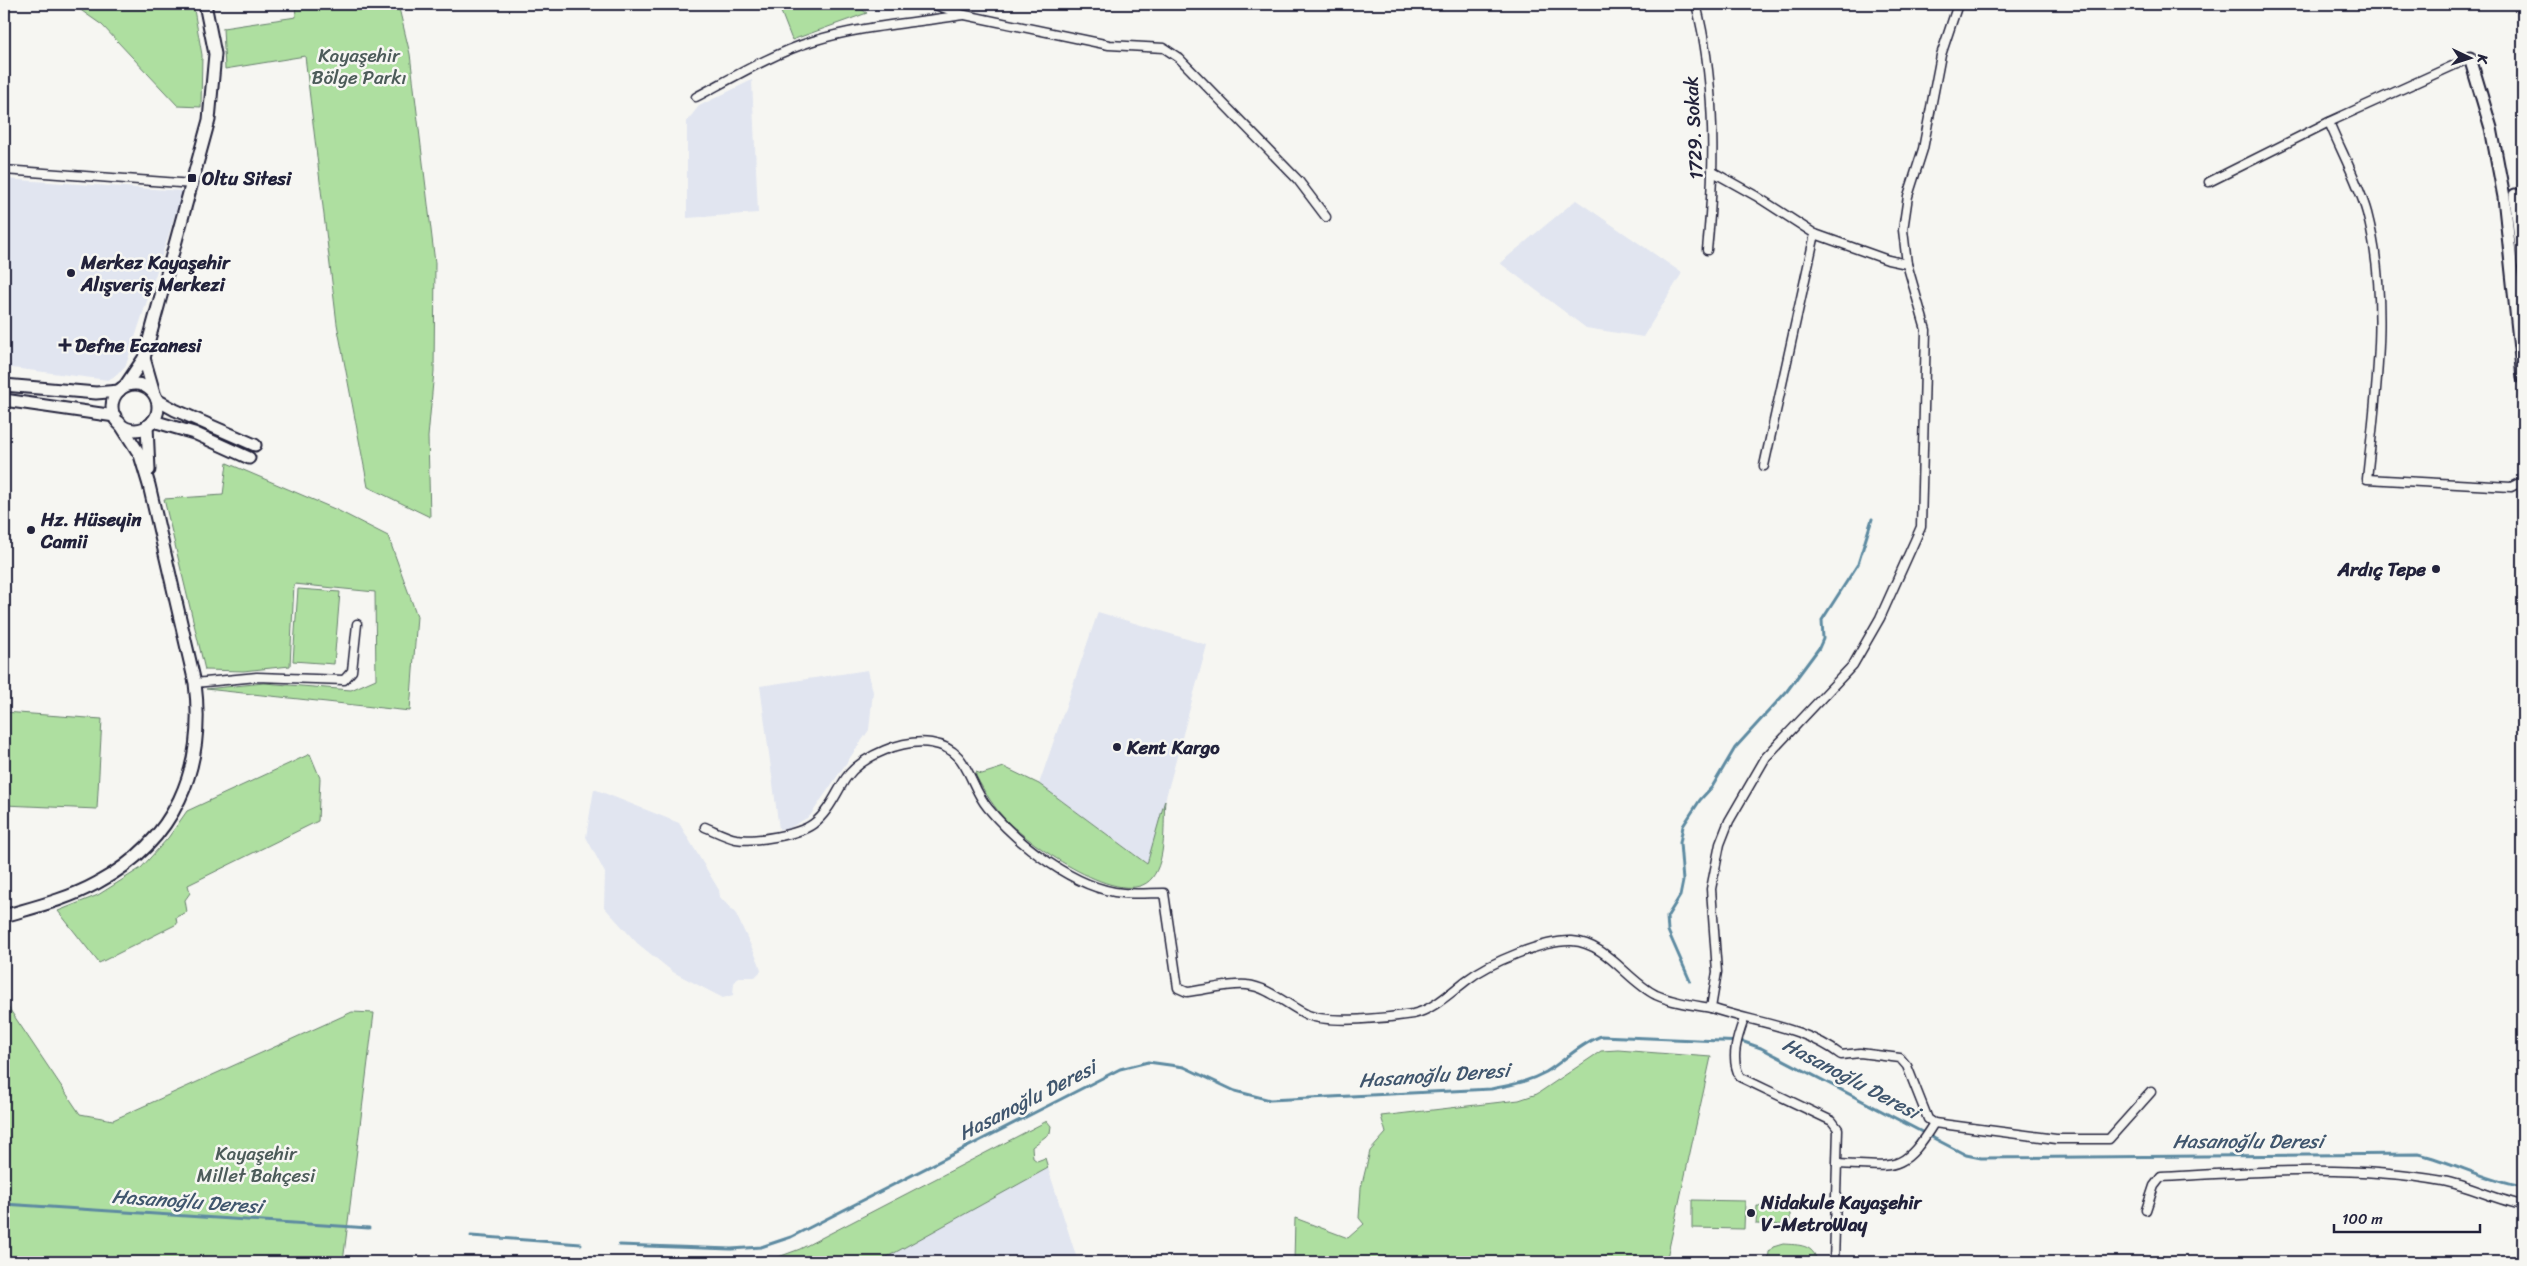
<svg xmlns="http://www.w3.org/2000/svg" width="2527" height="1266" font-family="Sriracha,sans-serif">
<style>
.built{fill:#e1e5f0}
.green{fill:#aedfa0;stroke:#68806e}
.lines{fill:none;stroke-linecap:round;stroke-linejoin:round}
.stream{stroke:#5d8aa1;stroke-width:3}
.street-casing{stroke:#22223b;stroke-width:11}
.secondary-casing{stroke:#22223b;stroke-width:15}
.street{stroke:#f6f6f2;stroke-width:8}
.secondary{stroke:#f6f6f2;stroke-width:11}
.poi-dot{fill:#22223b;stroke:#f6f6f2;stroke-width:2}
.labels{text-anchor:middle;stroke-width:5;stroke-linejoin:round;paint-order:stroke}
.park-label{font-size:19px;fill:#4c5b59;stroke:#f6f6f2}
.street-label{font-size:19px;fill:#22223b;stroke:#f6f6f2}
.poi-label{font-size:19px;font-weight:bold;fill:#22223b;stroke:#f6f6f2;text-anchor:start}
.water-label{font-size:20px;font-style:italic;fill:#40566e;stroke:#f6f6f2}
</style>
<rect width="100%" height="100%" fill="#f6f6f2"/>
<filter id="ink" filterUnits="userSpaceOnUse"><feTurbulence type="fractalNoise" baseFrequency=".02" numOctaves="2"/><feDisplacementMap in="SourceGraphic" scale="10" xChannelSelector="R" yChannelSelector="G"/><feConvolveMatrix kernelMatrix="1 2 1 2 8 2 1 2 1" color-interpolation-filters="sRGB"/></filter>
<g filter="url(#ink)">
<g class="built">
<polygon points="861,4 951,4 876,11"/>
<polygon points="752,80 758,213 687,218 687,121 699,106"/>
<polygon points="4,179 183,191 126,365 118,374 108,380 4,367"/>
<polygon points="1576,200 1682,273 1643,337 1586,328 1500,263"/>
<polygon points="1098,612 1207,645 1148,864 1039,784"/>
<polygon points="868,670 873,692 869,730 810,816 788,829 779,829 760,686"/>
<polygon points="594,789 679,823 719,890 720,897 736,914 759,963 761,971 755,977 739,977 734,983 733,995 723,998 673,972 637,943 604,907 605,873 586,837"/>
<polygon points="1048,1168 1078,1262 878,1262"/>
</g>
<g class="green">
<polygon points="72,4 193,4 202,55 201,107 178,106 102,25"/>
<polygon points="295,4 398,4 410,54 435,263 434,371 428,437 430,517 368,487 337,324 305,56 225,69 223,28 296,17"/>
<polygon points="778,4 854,4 867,13 792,40"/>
<polygon points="227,463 337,510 388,536 417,616 410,711 206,689 264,683 351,690 376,679 375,592 294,584 290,666 243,671 205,670 164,499 223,495"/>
<polygon points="298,589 340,592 334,664 293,661"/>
<polygon points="4,712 102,719 97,809 4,805"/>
<polygon points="310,754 320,778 318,821 188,885 190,893 185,900 187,912 176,917 177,924 99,963 58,911 98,895 141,868 168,838 187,811"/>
<path d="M1004 767 1039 784 1147 864 1165 800C1163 823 1167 859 1152 878 1125 912 1030 844 1008 822 994 808 985 793 976 776V772L982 774Z"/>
<polygon points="4,1001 80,1114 113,1120 352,1012 374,1013 343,1262 4,1262"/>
<polygon points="1618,1050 1711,1057 1666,1262 1294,1262 1295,1218 1348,1238 1364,1224 1359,1218 1361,1188 1370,1151 1386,1133 1381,1116 1519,1100 1537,1094 1601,1051"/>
<polygon points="1047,1121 1051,1126 1050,1133 1032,1147 1033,1158 1037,1161 1045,1158 1048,1168 878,1262 765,1262 800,1249"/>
<polygon points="1692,1200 1745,1201 1744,1229 1692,1228"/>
<polygon points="1757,1206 1790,1208 1790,1225 1756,1224"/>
<path d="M1783 1244C1799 1245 1814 1244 1817 1262H1768L1769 1252 1773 1247Z"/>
</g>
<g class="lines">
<g class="stream">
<polyline points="1690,981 1668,931 1667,917 1680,896 1683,881 1680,843 1683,826 1700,800 1712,787 1735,748 1787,691 1819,648 1823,639 1822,620 1858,564 1872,519"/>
<polyline points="4,1204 369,1228"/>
<polyline points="471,1236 581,1244"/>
<path d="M619 1245 731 1249 761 1247 791 1237 1120 1069 1148 1062 1184 1067 1235 1091 1270 1100 1491 1089C1511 1085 1528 1082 1546 1072 1565 1060 1580 1044 1601 1036L1744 1042 1761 1048 1966 1155 1981 1158 2419 1154C2456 1163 2487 1181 2523 1187"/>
</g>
<g class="street-casing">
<g id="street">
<polyline points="932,4 965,15 1109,45 1164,48 1179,58 1298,180 1326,217"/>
<path d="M1696 4C1716 82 1715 171 1707 250"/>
<path d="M1958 4 1941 55 1923 149 1908 196 1903 230 1907 264 1926 330 1921 527 1880 618 1853 665 1766 757 1729 821 1720 844 1711 889 1717 972 1711 1008C1755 1023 1803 1026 1841 1055L1860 1053 1900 1058 1907 1066 1928 1119 1934 1123 2056 1139H2109L2151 1092"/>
<path d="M696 97C734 77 772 54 813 41 861 26 913 23 963 15"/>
<path d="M2329 122C2341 151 2359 184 2367 213 2390 301 2376 391 2367 479L2511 487 2523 481"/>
<polyline points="4,170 193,184"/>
<polyline points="1713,172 1756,196 1815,234 1888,260 1907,264"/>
<polyline points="2209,182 2329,122 2470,58"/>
<polyline points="1764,466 1815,234"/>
<polyline points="195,683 257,677 344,680 352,671 357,624"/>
<path d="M705 827C715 831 726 837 736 839 755 842 798 835 813 824 829 812 836 793 846 778 863 755 903 739 931 743 970 749 967 783 988 808 1017 843 1075 889 1123 893 1136 894 1151 893 1164 893L1178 988 1187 992C1205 990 1231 983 1247 985 1269 987 1289 1007 1308 1015 1330 1024 1388 1018 1413 1014 1433 1010 1451 992 1467 980 1489 963 1543 940 1572 941 1607 943 1627 981 1656 995 1674 1003 1693 1005 1711 1008"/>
<path d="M1744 1019C1737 1038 1730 1059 1740 1077L1832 1121 1838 1129 1834 1262"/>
<path d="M1838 1164C1894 1166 1902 1175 1934 1123"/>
<path d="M2146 1210 2154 1186 2161 1177C2254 1172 2350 1164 2443 1181 2470 1186 2496 1200 2523 1205"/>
</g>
</g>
<g class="secondary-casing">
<g id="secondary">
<polyline points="2470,58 2491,128 2504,197 2523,378"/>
<polyline points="2515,195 2523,264"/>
<polyline points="144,358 154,393"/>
<circle cx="135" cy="407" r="23"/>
<polyline points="4,385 96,393 119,391"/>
<polyline points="125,386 144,358 209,120 215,54 205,4"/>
<polyline points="4,400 115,416"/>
<polyline points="157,400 175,410 255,445"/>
<polyline points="153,421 194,433 249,458"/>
<polyline points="147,426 149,470"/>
<path d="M4 916C35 907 68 899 97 883 175 841 206 769 195 683L149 485 140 455 119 422"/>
</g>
</g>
<use href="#street" class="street"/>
<use href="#secondary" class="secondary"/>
</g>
</g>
<g class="poi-dot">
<rect x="187" y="173" width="10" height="10" rx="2.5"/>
<circle cx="71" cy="273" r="5"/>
<path d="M62.5 337.5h5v5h5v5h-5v5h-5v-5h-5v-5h5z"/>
<circle cx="31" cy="530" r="5"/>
<circle cx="2436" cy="569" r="5"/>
<circle cx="1117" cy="747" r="5"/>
<circle cx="1751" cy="1213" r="5"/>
</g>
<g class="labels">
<g class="park-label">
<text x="359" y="62">Kayaşehir<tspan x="359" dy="22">Bölge Parkı</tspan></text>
<text x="256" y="1160">Kayaşehir<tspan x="256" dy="22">Millet Bahçesi</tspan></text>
</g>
<g class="street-label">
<text transform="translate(1693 128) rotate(-93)" y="7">1729. Sokak</text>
</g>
<g class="poi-label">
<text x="202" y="185">Oltu Sitesi</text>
<text x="81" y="269">Merkez Kayaşehir<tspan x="81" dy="22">Alışveriş Merkezi</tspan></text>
<text x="75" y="352">Defne Eczanesi</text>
<text x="41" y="526">Hz. Hüseyin<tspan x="41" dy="22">Camii</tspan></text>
<text x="2426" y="576" text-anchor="end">Ardıç Tepe</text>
<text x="1127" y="754">Kent Kargo</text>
<text x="1761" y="1209">Nidakule Kayaşehir<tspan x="1761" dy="22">V-MetroWay</tspan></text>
</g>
<g class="water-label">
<text transform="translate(1434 1075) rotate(-4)" y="7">Hasanoğlu Deresi</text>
<text transform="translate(1851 1078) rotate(28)" y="7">Hasanoğlu Deresi</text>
<text transform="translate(1027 1100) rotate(-27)" y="7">Hasanoğlu Deresi</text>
<text x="2248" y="1148">Hasanoğlu Deresi</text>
<text transform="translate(187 1201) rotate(4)" y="7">Hasanoğlu Deresi</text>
</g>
</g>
<rect width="2527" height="1266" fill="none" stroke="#f6f6f2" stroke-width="20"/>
<rect x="10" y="10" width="2507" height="1246" fill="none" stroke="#22223b" stroke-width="2" filter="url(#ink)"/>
<g transform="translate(2470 58) rotate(94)" stroke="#f6f6f2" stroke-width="4" paint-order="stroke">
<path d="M0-4L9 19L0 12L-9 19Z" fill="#22223b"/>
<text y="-8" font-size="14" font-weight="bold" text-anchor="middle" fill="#22223b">K</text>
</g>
<path d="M2334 1224v8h146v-8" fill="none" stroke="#22223b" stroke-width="2.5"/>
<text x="2342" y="1224" font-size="15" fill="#22223b" stroke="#f6f6f2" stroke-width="4" paint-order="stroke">100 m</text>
</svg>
